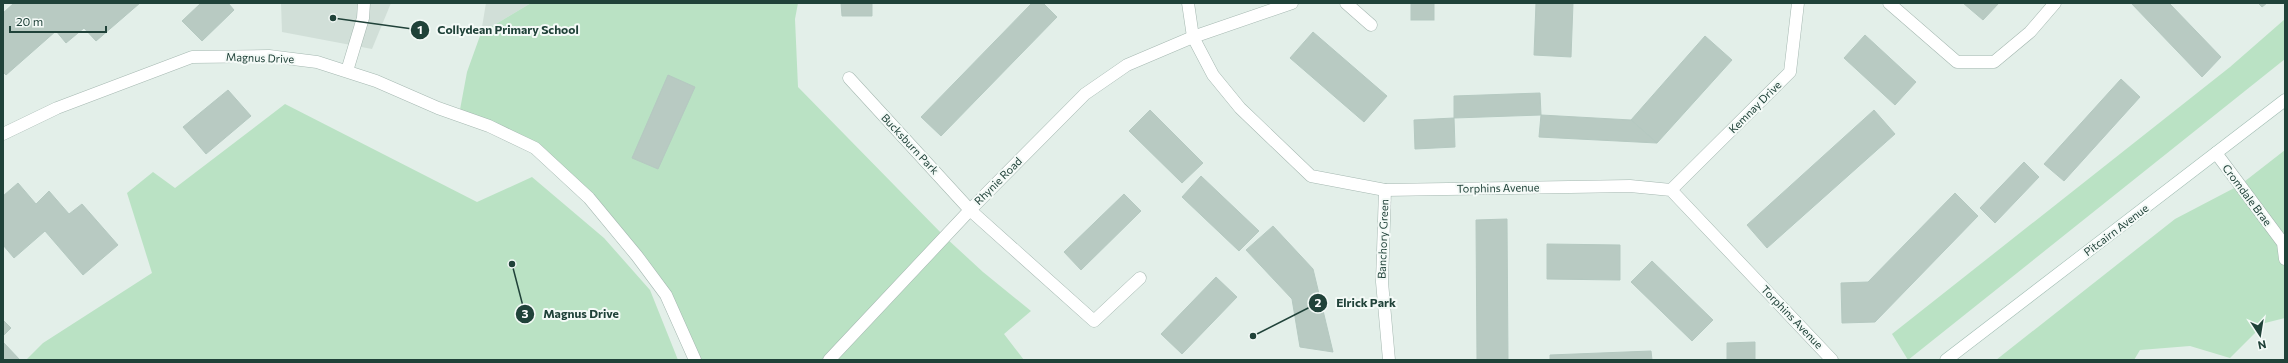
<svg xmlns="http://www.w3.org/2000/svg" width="2288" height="363" font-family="Commissioner,sans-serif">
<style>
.built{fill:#d1dfd8}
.green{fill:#bae2c4}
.building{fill:#b8cac2;stroke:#b5c9c1}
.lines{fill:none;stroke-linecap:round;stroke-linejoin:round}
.lane-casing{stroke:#a5b8b1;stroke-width:13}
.street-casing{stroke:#a5b8b1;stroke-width:13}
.secondary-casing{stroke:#a0bcb2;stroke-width:13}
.lane{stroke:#fff;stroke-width:12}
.street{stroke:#fff;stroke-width:12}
.secondary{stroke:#fff;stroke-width:12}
.labels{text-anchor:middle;stroke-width:4;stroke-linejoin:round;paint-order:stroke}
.street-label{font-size:11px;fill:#204239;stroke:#f4faf7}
.leader{fill:none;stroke:#204239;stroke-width:1.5}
.callout-dot{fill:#204239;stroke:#f4faf7;stroke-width:1.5}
.mark-label{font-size:12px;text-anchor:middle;font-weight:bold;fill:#fff}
.callout-label{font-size:12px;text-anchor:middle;font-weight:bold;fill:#204239;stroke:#f4faf7;stroke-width:4;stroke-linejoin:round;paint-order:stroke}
</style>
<rect width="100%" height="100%" fill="#e3efe9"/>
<g class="built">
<polygon points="281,3 391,3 372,49 282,32"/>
<polygon points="486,3 531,3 481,33"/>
</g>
<g class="green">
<polygon points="531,3 798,3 795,19 798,87 945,237 983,272 1031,311 1004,334 1024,360 695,360 692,351 637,256 535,148 459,115 467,72 481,33"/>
<polygon points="2285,19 2285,59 1908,360 1892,334 2230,67"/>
<polygon points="285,104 477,202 532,177 604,238 650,290 678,360 26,360 43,343 152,273 127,193 153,172 175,188"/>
<polygon points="2285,150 2285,318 2265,323 2230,358 2190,346 2140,350 2134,360 1996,360 2175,219 2240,185"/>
</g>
<g class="building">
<polygon points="14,3 140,3 96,41 84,28 66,43 56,31 6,75 3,72 3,13"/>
<polygon points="201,3 228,3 234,10 202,41 182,21"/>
<polygon points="841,3 872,3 872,16 842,16"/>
<polygon points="1032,3 1043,3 1057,17 941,136 921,117"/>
<rect x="1411" y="3" width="23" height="17"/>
<polygon points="1536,3 1573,3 1571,57 1534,55"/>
<polygon points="1963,3 1999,3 1983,20"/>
<polygon points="2131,3 2169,3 2221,57 2202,77"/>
<polygon points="2258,3 2267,3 2262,7"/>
<polygon points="1313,32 1387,96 1364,122 1290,58"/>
<polygon points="1865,35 1916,82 1895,105 1844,58"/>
<polygon points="1705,36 1732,60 1657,143 1631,120"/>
<polygon points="668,75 695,87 658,169 632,158"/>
<polygon points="2121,79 2140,97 2064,181 2044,164"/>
<polygon points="228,90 251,116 206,154 183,127"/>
<polygon points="1540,93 1541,115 1454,118 1454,96"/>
<polygon points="1150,110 1203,163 1182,183 1129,131"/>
<polygon points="1874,110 1895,134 1767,248 1747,225"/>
<polygon points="1541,115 1631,120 1657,143 1539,137"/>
<polygon points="1454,118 1455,147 1415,149 1414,120"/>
<polygon points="2024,162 2039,177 1995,223 1980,208"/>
<polygon points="1201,176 1259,231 1239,251 1182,197"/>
<polygon points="18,183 36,204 49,191 69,214 82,204 118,245 83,275 45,231 14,258 3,245 3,196"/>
<polygon points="1955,193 1978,216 1875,322 1842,323 1841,283 1868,282"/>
<polygon points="1124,194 1141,211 1081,270 1064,252"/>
<polygon points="1507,219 1508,360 1477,360 1476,220"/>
<polygon points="1273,226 1313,269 1333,352 1300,347 1292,299 1246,250"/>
<polygon points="1547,244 1620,245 1620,280 1547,279"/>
<polygon points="1652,261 1713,320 1692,341 1631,282"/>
<polygon points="1216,277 1237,297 1182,354 1161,334"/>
<polygon points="3,320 11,328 3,336"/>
<polygon points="3,342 20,360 3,360"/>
<polygon points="1755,342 1755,360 1727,360 1727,343"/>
<polygon points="1651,351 1652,360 1550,360 1550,355"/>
</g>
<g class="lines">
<g class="lane-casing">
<polyline id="lane" points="347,71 363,18 364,3"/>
</g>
<g class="street-casing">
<g id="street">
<polyline points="1188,3 1193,37 1213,75 1240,108 1311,176 1385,190 1630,186 1671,190 1832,360"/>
<polyline points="1346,3 1371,25"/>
<polyline points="1889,3 1957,62 1994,62 2030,32 2055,3"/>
<polyline points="849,78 970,210 1094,321 1140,278"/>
<polyline points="3,134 57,108 192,57 269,56 317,62 376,81 438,108 489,126 535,148 589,198 637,256 666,295 695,360"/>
<polyline points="2216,153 2283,243 2285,259"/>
<polyline points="1385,190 1382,282 1389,360"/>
<polyline points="1671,190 1790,72 1798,3"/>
<polyline points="829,360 970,210 1085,94 1127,65 1193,37 1292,3"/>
</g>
</g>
<g class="secondary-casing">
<polyline id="secondary" points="1946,360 2285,100"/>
</g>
<use href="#lane" class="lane"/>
<use href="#street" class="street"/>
<use href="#secondary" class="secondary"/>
</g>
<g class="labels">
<g class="street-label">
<text transform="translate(260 58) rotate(2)" y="4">Magnus Drive</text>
<text transform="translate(1755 107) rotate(-45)" y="4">Kemnay Drive</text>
<text transform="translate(910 144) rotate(47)" y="4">Bucksburn Park</text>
<text transform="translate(998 181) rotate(-45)" y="4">Rhynie Road</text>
<text transform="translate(1498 188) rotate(-1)" y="4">Torphins Avenue</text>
<text transform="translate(2247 195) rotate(53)" y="4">Cromdale Brae</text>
<text transform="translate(2116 230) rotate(-37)" y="4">Pitcairn Avenue</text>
<text transform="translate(1383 239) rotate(-88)" y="4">Banchory Green</text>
<text transform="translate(1792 317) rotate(46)" y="4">Torphins Avenue</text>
</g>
</g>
<path class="leader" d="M333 18L420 30M1253 336L1318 303M512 264L525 314"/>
<g class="callout-dot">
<circle cx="333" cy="18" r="4"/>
<circle cx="1253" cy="336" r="4"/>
<circle cx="512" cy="264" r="4"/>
<circle cx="420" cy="30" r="10"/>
<circle cx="1318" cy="303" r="10"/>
<circle cx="525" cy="314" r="10"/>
</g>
<g class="mark-label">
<text x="420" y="34">1</text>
<text x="1318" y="307">2</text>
<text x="525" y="318">3</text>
</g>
<g class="callout-label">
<text x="508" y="34">Collydean Primary School</text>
<text x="1366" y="307">Elrick Park</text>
<text x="581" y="318">Magnus Drive</text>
</g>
<rect width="2288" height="363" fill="none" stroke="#204239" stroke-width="8"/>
<g transform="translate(2260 335) rotate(168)" stroke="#f4faf7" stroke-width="3" paint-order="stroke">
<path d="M0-3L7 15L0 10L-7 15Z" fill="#204239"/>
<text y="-6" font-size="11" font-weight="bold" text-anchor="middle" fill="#204239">N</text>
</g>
<path d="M10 26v6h96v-6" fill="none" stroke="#204239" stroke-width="2"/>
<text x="16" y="26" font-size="12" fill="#204239" stroke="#f4faf7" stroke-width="3" paint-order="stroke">20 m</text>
</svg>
